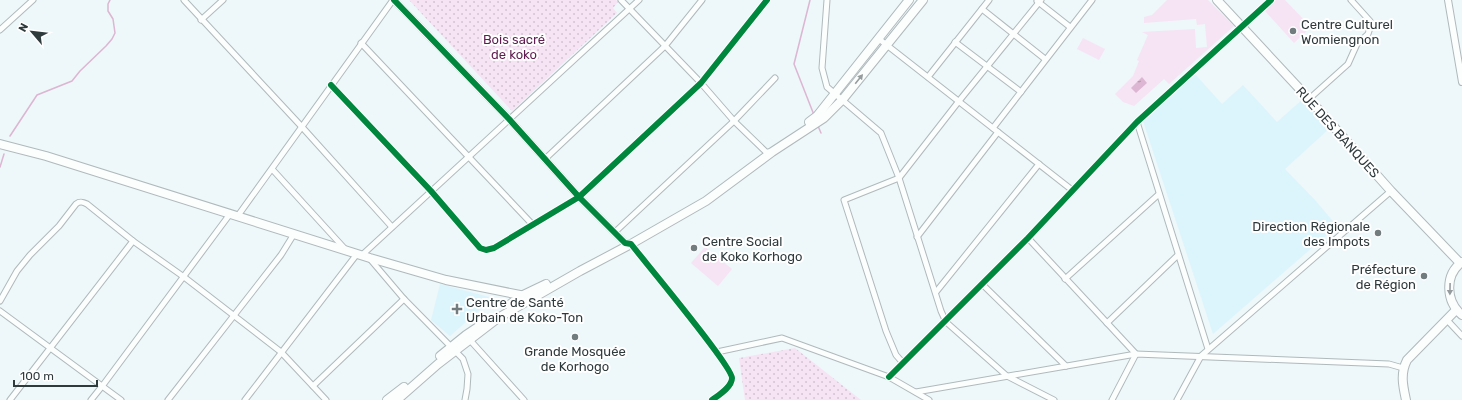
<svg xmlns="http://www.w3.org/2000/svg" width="1462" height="400" font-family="Rubik,sans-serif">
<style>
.built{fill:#dcf5fc}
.park{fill:url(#park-dots)}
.garden{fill:#f6e4f4}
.water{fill:url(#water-ripples)}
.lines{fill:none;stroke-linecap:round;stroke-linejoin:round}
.stream{stroke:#dcb6d2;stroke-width:1.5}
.minor-casing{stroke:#b0b9bb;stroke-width:7}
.tertiary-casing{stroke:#b0b9bb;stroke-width:8}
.primary-casing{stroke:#b0b9bb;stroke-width:10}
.minor{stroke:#fcfefe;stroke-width:5}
.tertiary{stroke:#fcfefe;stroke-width:6}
.primary{stroke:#fcfefe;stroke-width:8}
.cycleway-casing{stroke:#fff;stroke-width:8}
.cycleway{stroke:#00873e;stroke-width:6}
.oneway{fill:#969c9e}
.poi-dot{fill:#727c7f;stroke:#fff;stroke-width:1.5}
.labels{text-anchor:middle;stroke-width:4;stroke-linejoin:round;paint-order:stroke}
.poi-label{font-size:13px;fill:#2f3a3d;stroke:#fff;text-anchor:start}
.park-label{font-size:13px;fill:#5f1c50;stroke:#fff}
.street-label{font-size:13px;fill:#2f3a3d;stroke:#fff}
</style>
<defs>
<pattern id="park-dots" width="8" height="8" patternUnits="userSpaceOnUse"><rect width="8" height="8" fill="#f6e4f4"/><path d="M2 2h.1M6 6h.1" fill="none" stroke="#d3c4d2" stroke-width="1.8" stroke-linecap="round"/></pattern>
<pattern id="water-ripples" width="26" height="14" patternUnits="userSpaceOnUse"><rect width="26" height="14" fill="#dcb6d2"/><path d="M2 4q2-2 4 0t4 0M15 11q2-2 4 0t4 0" fill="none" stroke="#b395ac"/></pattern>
</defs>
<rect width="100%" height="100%" fill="#eef7f9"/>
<g class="built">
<polygon points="1195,74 1222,104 1243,85 1277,122 1304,98 1330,128 1285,169 1315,200 1337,226 1213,334 1143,121"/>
<polygon points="440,284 493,298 450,336 431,320"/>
</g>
<g class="park">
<polygon points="409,0 616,0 618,2 613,8 617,13 512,111"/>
<polygon points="795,348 861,400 745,400 739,358"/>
</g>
<g class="garden">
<polygon points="1167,0 1208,0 1234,26 1169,84 1164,79 1134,106 1123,102 1115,94 1133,76 1139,61 1137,60 1148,35 1142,32 1195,29 1196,48 1207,47 1205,24 1197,25 1196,19 1144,23 1144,17 1152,15"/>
<polygon points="1276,0 1285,0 1311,27 1294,43 1265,11"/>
<polygon points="1083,38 1105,49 1099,60 1077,49"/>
<polygon points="705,247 732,269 718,286 691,263"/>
</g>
<polygon class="water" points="1142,77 1147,83 1136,93 1131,88"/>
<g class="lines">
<g class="stream">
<polyline points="810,0 794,64 814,115"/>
<polyline points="818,126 821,133"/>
<polyline points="10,136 37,95 72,81 80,71 106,46 112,39 115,33 113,19 108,11 108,4 110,0"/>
<polyline points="0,167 4,154"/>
</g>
<g class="minor-casing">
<g id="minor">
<polyline points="184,0 302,127 392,227"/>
<polyline points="621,0 701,83 734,121 766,152 771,152"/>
<polyline points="827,0 822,68 827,87 881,133 899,178 941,311 946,322 1007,376 1054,400"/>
<polyline points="1037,1 1070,27"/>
<polyline points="982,9 1045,59"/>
<polyline points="201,20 223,0"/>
<polyline points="0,30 33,0"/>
<polyline points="879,39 1072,190"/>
<polyline points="955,42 1021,92"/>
<polyline points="361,43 532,224"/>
<polyline points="928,77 989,0"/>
<polyline points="331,85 431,191 480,248 486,250 494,248 579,197 701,83 767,0"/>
<polyline points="1309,99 1348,64 1357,44 1368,34 1370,28 1370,21 1351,0"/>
<polyline points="1137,122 1208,349"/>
<polyline points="993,128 1092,0"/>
<polyline points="545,159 665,46 702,0"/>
<polyline points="272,169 345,249"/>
<polyline points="237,217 393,0"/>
<polyline points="615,232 734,121 775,78"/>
<polyline points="917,237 998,132"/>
<polyline points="1028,238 1136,354 1112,400"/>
<path d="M631 244C645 262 732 366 732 378 732 387 719 395 712 400"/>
<polyline points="362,255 639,0"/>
<polyline points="370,259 404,299 463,359 468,374 467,389 465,400"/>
<polyline points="1065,279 1159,194"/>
<polyline points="982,284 1066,366"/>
<polyline points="936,292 1039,164"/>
<path d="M0 301 17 271 30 255 59 226 76 204C80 201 83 202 87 204L133 241 184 277 281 352 326 400"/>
<polyline points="0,311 121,400"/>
<polyline points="1447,320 1462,336"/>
<polyline points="1107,323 1178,255"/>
<polyline points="469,339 524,400"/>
<polyline points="717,352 782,338 889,377 929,400"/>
<polyline points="903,363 896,355 886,331 844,200 899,178 959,101 1041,0"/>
<polyline points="889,377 1028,238 1137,122 1271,0"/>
<polyline points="313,386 404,299"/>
<polyline points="916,392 1136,354 1389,364 1403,368"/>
<polyline points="10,400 133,241"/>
<polyline points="91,400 103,385 230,214"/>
<polyline points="168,400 281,255 294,234"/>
<polyline points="245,400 357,254"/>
<polyline points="1177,400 1201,356 1391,191"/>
</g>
</g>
<g class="tertiary-casing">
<g id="tertiary">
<polyline points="394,0 509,119 579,197 625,243 631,244"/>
<polyline points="1448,0 1462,82"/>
</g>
</g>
<g class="primary-casing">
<g id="primary">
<polyline points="1217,0 1309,99 1391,191 1460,263"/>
<polyline points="809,122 817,116 909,0"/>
<polyline points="0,144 46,156 370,258 446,280 525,296"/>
<path d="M1462 262C1444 275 1446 302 1462 315"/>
<polyline points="509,305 523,295 546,284"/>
<polyline points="440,356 466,335 487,321"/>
<polyline points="387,400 404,387"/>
<polyline points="397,400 438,364 498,318 580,271 631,244 706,201 772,152 824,118 843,99 923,0"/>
<path d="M1406 400C1403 386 1400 374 1407 360L1456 310"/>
</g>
</g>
<use href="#minor" class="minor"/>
<use href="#tertiary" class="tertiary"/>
<use href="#primary" class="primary"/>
<g class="cycleway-casing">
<g id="cycleway">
<path d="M394 0 509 119 579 197 625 243 631 244C645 262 732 366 732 378 732 387 719 395 712 400"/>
<polyline points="331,85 431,191 480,248 486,250 494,248 579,197 701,83 767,0"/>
<polyline points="889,377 1028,238 1137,122 1271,0"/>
</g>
</g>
<use href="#cycleway" class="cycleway"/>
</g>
<defs><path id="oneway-solid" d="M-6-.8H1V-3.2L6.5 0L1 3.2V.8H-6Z"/></defs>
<g class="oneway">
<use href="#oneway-solid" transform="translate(859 79) rotate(-51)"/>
<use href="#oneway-solid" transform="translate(1450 289) rotate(91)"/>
</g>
<g class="poi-dot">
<circle cx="1293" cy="31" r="4"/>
<circle cx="1378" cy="233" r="4"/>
<circle cx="694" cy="248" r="4"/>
<circle cx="1424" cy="276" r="4"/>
<path d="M455 303h4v4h4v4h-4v4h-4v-4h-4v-4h4z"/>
<circle cx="575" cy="337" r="4"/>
</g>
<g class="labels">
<g class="poi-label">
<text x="1301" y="29">Centre Culturel<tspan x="1301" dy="15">Womiengnon</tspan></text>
<text x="1370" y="231" text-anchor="end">Direction Régionale<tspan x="1370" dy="15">des Impots</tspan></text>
<text x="702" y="246">Centre Social<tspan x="702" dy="15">de Koko Korhogo</tspan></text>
<text x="1416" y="274" text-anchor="end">Préfecture<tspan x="1416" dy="15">de Région</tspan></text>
<text x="466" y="307">Centre de Santé<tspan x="466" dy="15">Urbain de Koko-Ton</tspan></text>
<text x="575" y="356" text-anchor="middle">Grande Mosquée<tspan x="575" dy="15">de Korhogo</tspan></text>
</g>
<g class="park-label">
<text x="514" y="44">Bois sacré<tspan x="514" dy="15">de koko</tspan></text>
</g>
<g class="street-label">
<text transform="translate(1338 132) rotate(48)" y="5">RUE DES BANQUES</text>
</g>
</g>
<g transform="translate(32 32) rotate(298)" stroke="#ffffff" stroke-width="3" paint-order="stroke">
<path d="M0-3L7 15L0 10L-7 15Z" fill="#2f3a3d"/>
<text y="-6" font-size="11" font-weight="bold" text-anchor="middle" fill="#2f3a3d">N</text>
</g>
<path d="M14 380v6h83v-6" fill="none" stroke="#2f3a3d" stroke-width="2"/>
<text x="20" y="380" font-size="12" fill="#2f3a3d" stroke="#ffffff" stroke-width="3" paint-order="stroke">100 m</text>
</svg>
